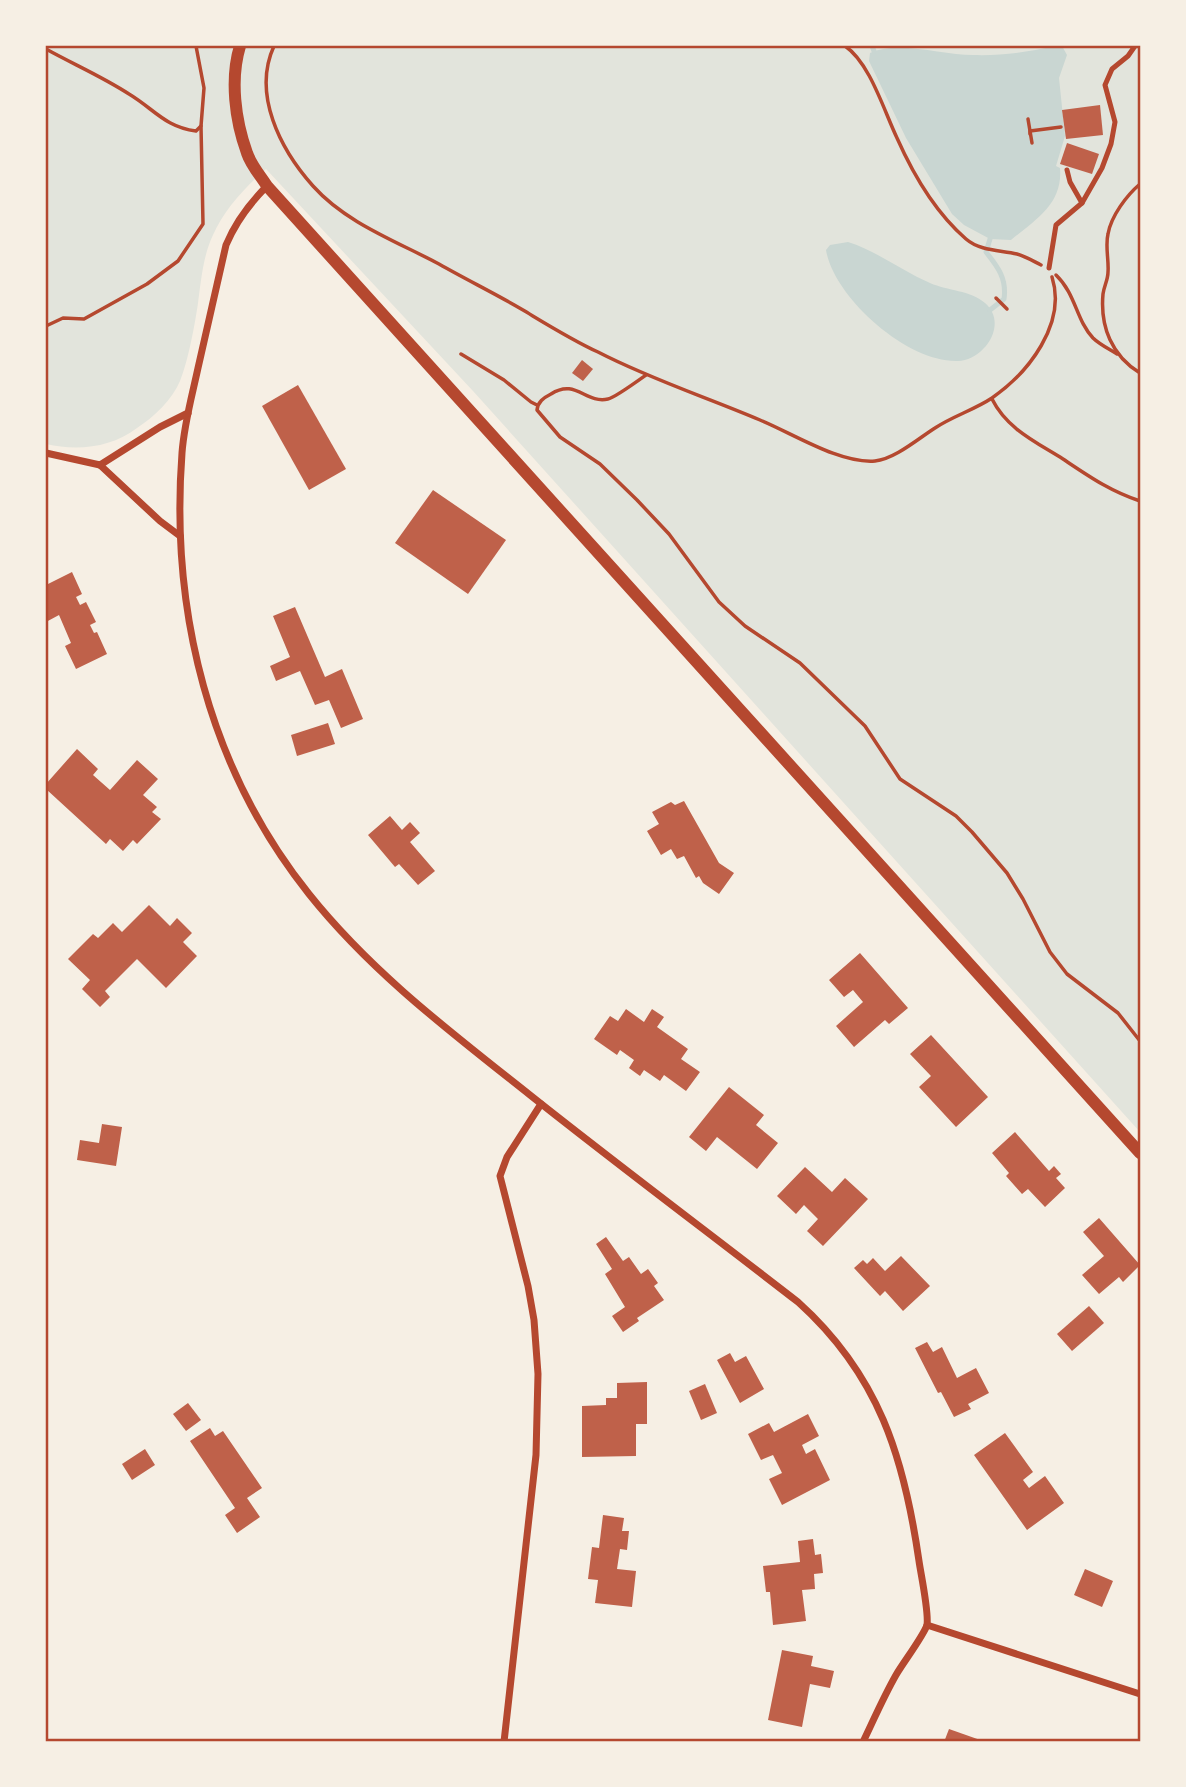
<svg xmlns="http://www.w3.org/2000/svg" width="1186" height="1787" font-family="'DejaVu Sans',sans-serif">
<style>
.green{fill:#e2e4dc}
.water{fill:#c9d6d2}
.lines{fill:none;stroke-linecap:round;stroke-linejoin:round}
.stream{stroke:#c9d6d2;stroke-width:5}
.building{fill:#bf614a}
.path{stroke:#b5482f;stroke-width:3.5}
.service{stroke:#b5482f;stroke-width:5}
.minor{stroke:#b5482f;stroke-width:7}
.tertiary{stroke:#b5482f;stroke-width:12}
.neatline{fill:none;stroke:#b5482f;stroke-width:2.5}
</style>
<rect width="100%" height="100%" fill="#f6efe4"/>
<path class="green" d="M46 46H1140V1132L473 391 266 169C245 187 224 210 213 235 203 256 201 281 198 303 195 324 188 362 180 381 172 400 154 417 137 428 111 448 77 451 46 444Z"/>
<g class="water">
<path d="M1055 46H1062L1067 55 1059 78 1065 136 1056 166 1060 168C1063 204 1036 219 1011 240L990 239 964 225 952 214 906 138 869 61 870 53C897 40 943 55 973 55 1001 56 1028 52 1055 46Z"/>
<path d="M848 242C877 251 902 271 930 283 948 291 970 290 985 303 1009 324 984 360 958 361 908 363 834 298 826 250L830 245Z"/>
</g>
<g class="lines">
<g class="stream">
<polyline points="872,46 874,51"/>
<path d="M990 310 1004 299C1007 279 998 267 986 252L990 239"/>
</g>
</g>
<g class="building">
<polygon points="1100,105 1103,135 1066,139 1062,110"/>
<polygon points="1067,143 1099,154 1092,174 1060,164"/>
<polygon points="582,360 593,369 583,381 572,373"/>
<polygon points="298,385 346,469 309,490 262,406"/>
<polygon points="433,490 506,540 468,594 395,543"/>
<polygon points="72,572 82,594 76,597 80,605 86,602 96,622 90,625 94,633 97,632 107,654 76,669 65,646 71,643 59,615 46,622 46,585"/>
<polygon points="295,607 325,677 342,669 363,719 341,728 329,700 315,705 300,671 276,681 270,666 290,657 273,616"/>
<polygon points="328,723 335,744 297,756 291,735"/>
<polygon points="77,749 98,769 93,775 110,790 137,760 158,779 143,795 157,807 152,812 161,819 137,844 133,840 123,851 110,839 106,844 46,789 46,784"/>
<polygon points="684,801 719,863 734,873 719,894 703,883 699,876 696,878 684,856 677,859 671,849 661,855 647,831 659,824 652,812 671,802 675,805"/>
<polygon points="390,816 402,830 410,822 420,833 410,842 435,871 418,885 399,864 395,867 368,835"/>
<polygon points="149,905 170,926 177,918 192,933 183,942 197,956 166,988 137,959 105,991 110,997 100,1007 82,989 90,980 68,959 93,934 98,938 113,923 122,932"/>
<polygon points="860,953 908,1008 889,1024 885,1020 854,1047 836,1026 863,1002 853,990 844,997 829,980"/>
<polygon points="626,1009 644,1022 652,1009 664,1017 657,1027 688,1049 681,1059 700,1072 686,1091 664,1075 660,1081 644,1070 640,1076 629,1068 634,1060 620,1050 617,1055 594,1039 610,1016 618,1021"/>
<polygon points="931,1035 988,1097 956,1127 919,1087 931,1076 910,1054"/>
<polygon points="729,1087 764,1115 756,1125 778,1143 757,1169 717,1137 706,1151 689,1137"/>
<polygon points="102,1124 122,1127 116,1166 77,1160 80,1140 99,1143"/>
<polygon points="1015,1132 1049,1171 1054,1166 1061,1174 1056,1178 1065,1188 1045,1207 1028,1189 1022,1194 1006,1176 1009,1173 992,1153"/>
<polygon points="805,1167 832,1192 845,1178 868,1199 823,1246 807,1231 818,1219 804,1205 796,1214 777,1196"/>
<polygon points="1099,1218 1140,1265 1123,1282 1119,1277 1099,1294 1082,1275 1104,1256 1083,1232"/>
<polygon points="606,1237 623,1261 629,1257 641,1274 648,1269 658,1283 654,1286 664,1300 637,1318 639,1321 623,1332 612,1316 625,1307 605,1274 612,1269 596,1244"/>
<polygon points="901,1256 930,1286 903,1311 885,1291 880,1296 854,1268 863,1260 867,1264 873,1258 885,1271"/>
<polygon points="1089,1306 1104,1323 1072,1351 1057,1334"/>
<polygon points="927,1342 933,1352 942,1347 957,1378 976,1368 989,1393 968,1404 971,1409 954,1417 941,1392 938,1393 915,1348"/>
<polygon points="730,1353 735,1362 746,1356 764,1389 740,1403 717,1360"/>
<polygon points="647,1382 647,1424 636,1424 636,1456 582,1457 582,1406 606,1405 606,1398 617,1398 617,1383"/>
<polygon points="705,1384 717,1413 701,1420 689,1391"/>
<polygon points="188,1403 201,1420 186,1431 173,1414"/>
<polygon points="808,1414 819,1436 802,1445 806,1454 815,1449 830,1480 782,1505 769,1479 782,1473 773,1455 761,1460 748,1434 769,1423 774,1432"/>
<polygon points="210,1428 215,1436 223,1431 262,1488 247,1498 260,1517 237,1533 225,1515 235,1508 190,1441"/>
<polygon points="1005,1433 1033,1472 1023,1480 1029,1488 1045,1476 1064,1503 1027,1530 974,1455"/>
<polygon points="145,1449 155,1465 132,1480 122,1464"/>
<polygon points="603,1515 624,1518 622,1531 629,1531 627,1550 620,1549 617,1569 636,1571 632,1607 595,1603 598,1580 588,1579 592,1547 599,1548"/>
<polygon points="813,1539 815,1555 821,1554 823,1573 814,1574 815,1589 802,1590 806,1621 773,1625 770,1592 766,1592 763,1566 800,1562 798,1541"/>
<polygon points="1085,1569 1113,1581 1102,1607 1074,1595"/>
<polygon points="782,1650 813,1656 811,1666 834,1671 830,1688 810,1684 802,1727 768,1720"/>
<polygon points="949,1729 983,1741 983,1742 944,1742"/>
</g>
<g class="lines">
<g class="path">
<path d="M274 46C252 94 280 149 313 186 346 223 396 241 439 264 467 280 496 294 523 310 548 325 572 340 598 352 650 379 706 397 760 420 792 433 840 464 875 461 895 459 919 438 935 428 953 416 974 410 992 398 1028 373 1067 324 1052 277"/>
<path d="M845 46C870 63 884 111 897 138 913 174 936 213 966 239 980 251 999 250 1017 254 1025 256 1033 261 1041 265"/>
<path d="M46 49C73 64 103 77 129 94 154 109 165 127 196 131L201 126"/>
<polyline points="1028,119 1032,143"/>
<polyline points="1030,134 1030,131 1061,127"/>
<path d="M1140 184C1127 195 1111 216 1108 234 1105 246 1109 260 1108 272 1108 280 1104 286 1103 294 1100 327 1112 356 1140 373"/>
<path d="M1056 275C1076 294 1076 320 1093 338 1099 344 1109 349 1117 354"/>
<polyline points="996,298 1007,309"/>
<polyline points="46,326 63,318 84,319 147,284 178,261 203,224 201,126 204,88 196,46"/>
<polyline points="461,354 504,380 531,402 537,405"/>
<path d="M646 375C639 380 614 398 608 399 585 404 576 378 551 394 543 398 538 402 537 410L560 437 600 464 637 500 669 534 719 602 745 626 800 663 865 726 900 779 956 816 972 832 1007 873 1023 899 1050 952 1067 974 1118 1013 1140 1041"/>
<path d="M992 399C1007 429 1036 442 1063 459 1090 477 1110 491 1140 501"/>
</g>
<g class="service">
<polyline points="1067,170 1070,182 1082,203"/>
<polyline points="1049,268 1056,225 1082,203 1102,168 1111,144 1115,122 1105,85 1112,69 1128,56 1135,46"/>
</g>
<g class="minor">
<path d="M267 186C249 204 236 221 226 245 217 286 207 327 198 368 192 396 184 424 182 453 170 611 209 769 309 894 372 973 452 1033 530 1095 618 1165 709 1233 798 1302 879 1375 904 1457 919 1561 921 1575 929 1612 927 1625 924 1635 903 1663 896 1675 884 1696 874 1719 863 1742"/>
<polyline points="46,453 100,465"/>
<polyline points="100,465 160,521 180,536"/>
<polyline points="100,465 160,427 188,413"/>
<polyline points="927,1625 1140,1694"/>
<polyline points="504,1742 536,1455 538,1374 534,1320 528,1286 500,1176 507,1157 541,1104"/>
</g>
<path class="tertiary" d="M240 46C230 79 235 120 247 153 251 165 260 175 267 186L1140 1153"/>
</g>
<rect width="1186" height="1787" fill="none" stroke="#f6efe4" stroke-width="94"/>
<rect x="47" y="47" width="1092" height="1693" class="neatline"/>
</svg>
